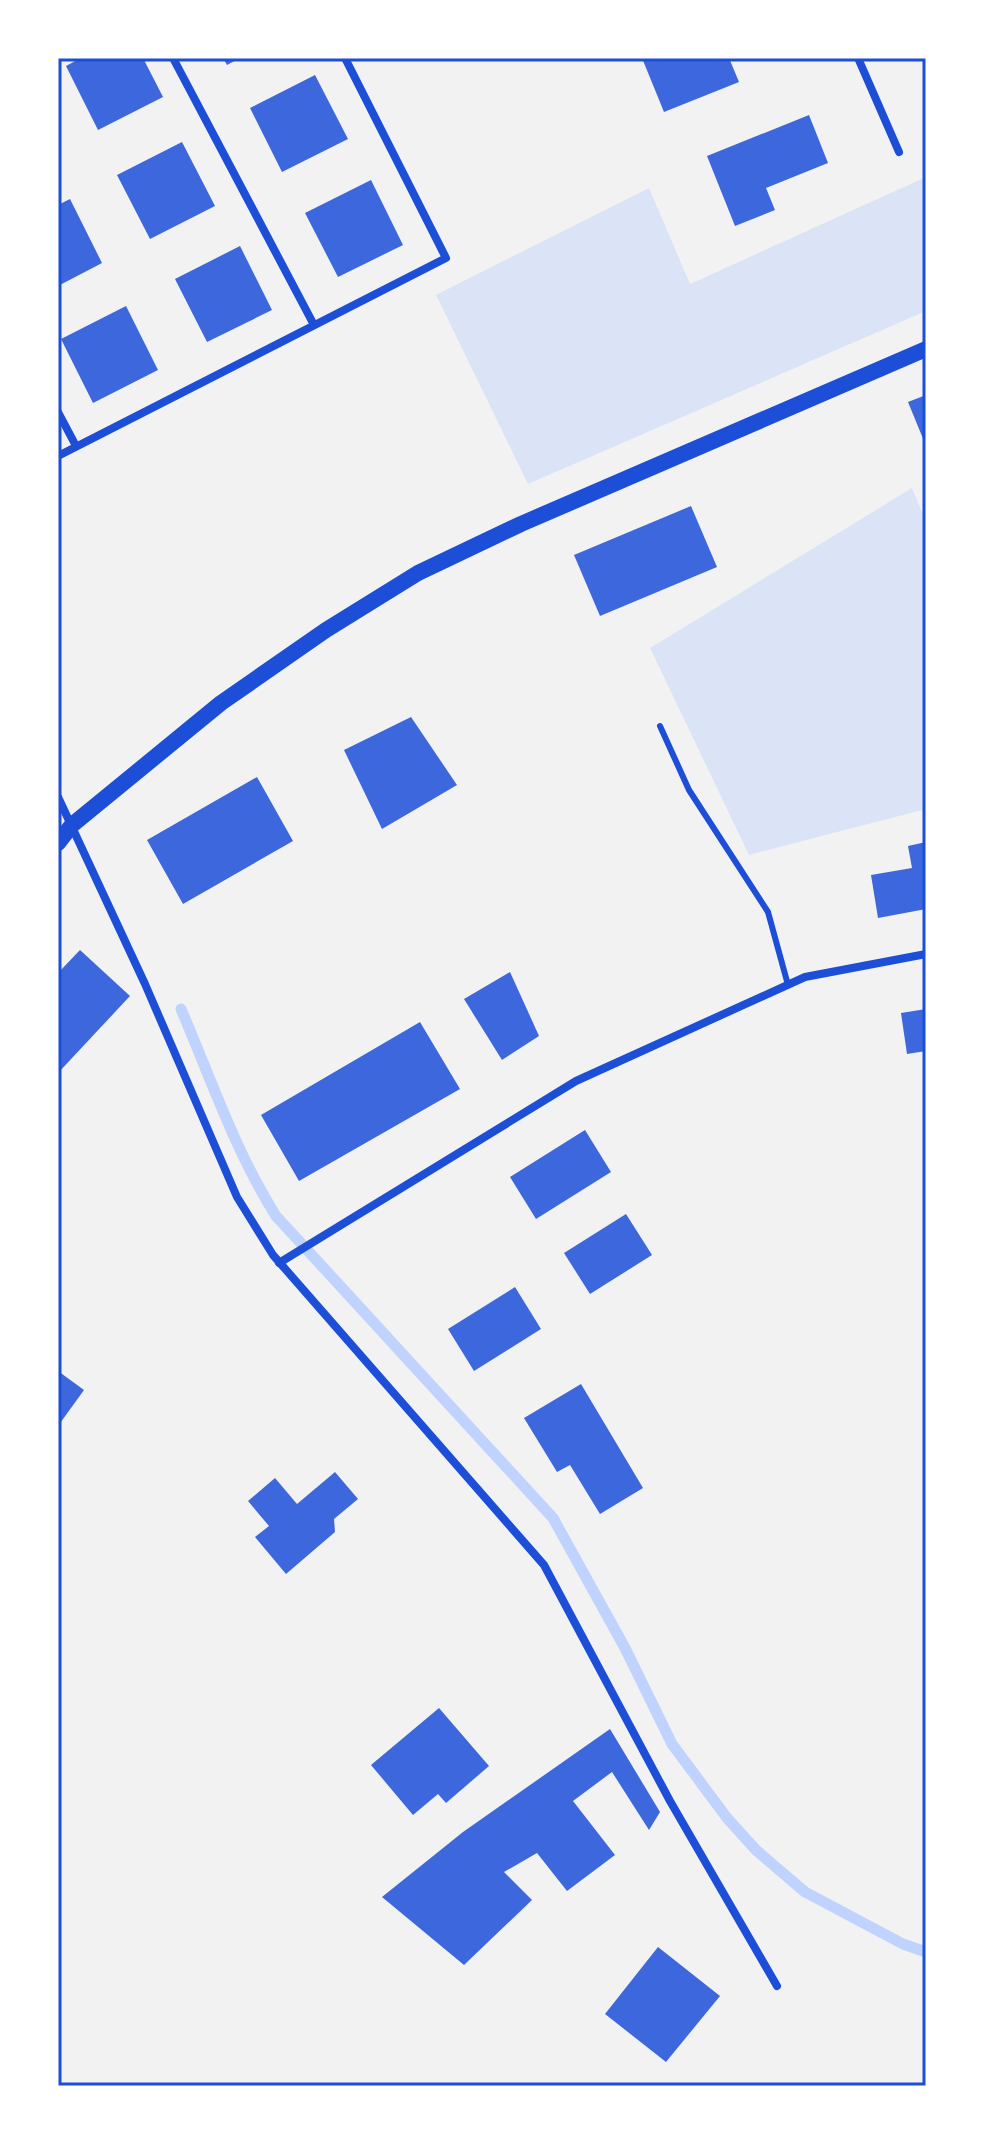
<svg xmlns="http://www.w3.org/2000/svg" width="984" height="2144" font-family="Lato,sans-serif">
<style>
.green{fill:#dbe4f7}
.lines{fill:none;stroke-linecap:round;stroke-linejoin:round}
.stream{stroke:#bfd3fe;stroke-width:11}
.building{fill:#3d67dc}
.service{stroke:#1d4ed8;stroke-width:6}
.minor{stroke:#1d4ed8;stroke-width:8}
.secondary{stroke:#1d4ed8;stroke-width:16}
.neatline{fill:none;stroke:#1d4ed8;stroke-width:3}
</style>
<rect width="100%" height="100%" fill="#f2f2f2"/>
<g class="green">
<polygon points="926,177 926,311 528,484 436,295 649,188 690,284"/>
<polygon points="912,488 926,522 926,809 749,855 650,648"/>
</g>
<g class="lines">
<path class="stream" d="M181 1009C211 1079 235 1151 276 1216L553 1518 625 1648 672 1744 727 1818 756 1850 805 1892 903 1944 926 1952"/>
</g>
<g class="building">
<polygon points="81,58 143,58 163,97 98,130 66,66"/>
<polygon points="223,58 240,58 227,65"/>
<polygon points="642,58 729,58 739,82 664,112"/>
<polygon points="315,75 348,139 282,172 250,108"/>
<polygon points="809,115 828,163 766,188 775,210 735,226 707,156"/>
<polygon points="182,142 215,206 150,239 117,175"/>
<polygon points="371,180 403,245 338,277 305,213"/>
<polygon points="70,199 102,263 58,286 58,205"/>
<polygon points="240,246 272,310 207,342 175,279"/>
<polygon points="126,306 158,370 93,403 61,339"/>
<polygon points="926,395 926,446 908,402"/>
<polygon points="691,506 717,567 600,616 574,555"/>
<polygon points="411,717 457,785 382,829 344,750"/>
<polygon points="257,777 293,841 183,904 147,840"/>
<polygon points="926,842 926,909 878,918 871,875 912,868 908,846"/>
<polygon points="80,950 130,996 58,1073 58,973"/>
<polygon points="510,972 539,1036 502,1060 464,999"/>
<polygon points="926,1009 926,1051 907,1054 901,1013"/>
<polygon points="420,1022 460,1089 299,1181 261,1115"/>
<polygon points="585,1130 611,1172 536,1219 510,1177"/>
<polygon points="626,1214 652,1255 590,1294 564,1253"/>
<polygon points="515,1287 541,1329 474,1371 448,1329"/>
<polygon points="58,1371 84,1390 58,1426"/>
<polygon points="581,1384 643,1488 600,1514 570,1465 557,1472 524,1418"/>
<polygon points="335,1472 358,1499 334,1519 335,1532 286,1574 255,1537 269,1526 248,1501 275,1478 297,1504"/>
<polygon points="439,1708 489,1766 446,1803 438,1794 413,1815 371,1765"/>
<polygon points="610,1729 660,1812 649,1830 612,1772 573,1801 615,1855 567,1891 537,1853 504,1872 532,1900 464,1965 382,1897 463,1832"/>
<polygon points="658,1947 720,1996 666,2062 605,2014"/>
</g>
<g class="lines">
<polyline class="service" points="660,726 689,790 768,912 788,985"/>
<g class="minor">
<polyline points="173,58 314,325"/>
<polyline points="858,58 899,152"/>
<polyline points="58,412 76,446"/>
<polyline points="58,456 446,258 345,58"/>
<polyline points="58,797 145,984 237,1197 273,1255 544,1565 670,1801 777,1986"/>
<polyline points="279,1263 576,1081 805,977 926,954"/>
</g>
<polyline class="secondary" points="58,843 72,825 221,703 326,630 418,573 521,524 926,349"/>
</g>
<rect width="984" height="2144" fill="none" stroke="#ffffff" stroke-width="120"/>
<rect x="60" y="60" width="864" height="2024" class="neatline"/>
</svg>
